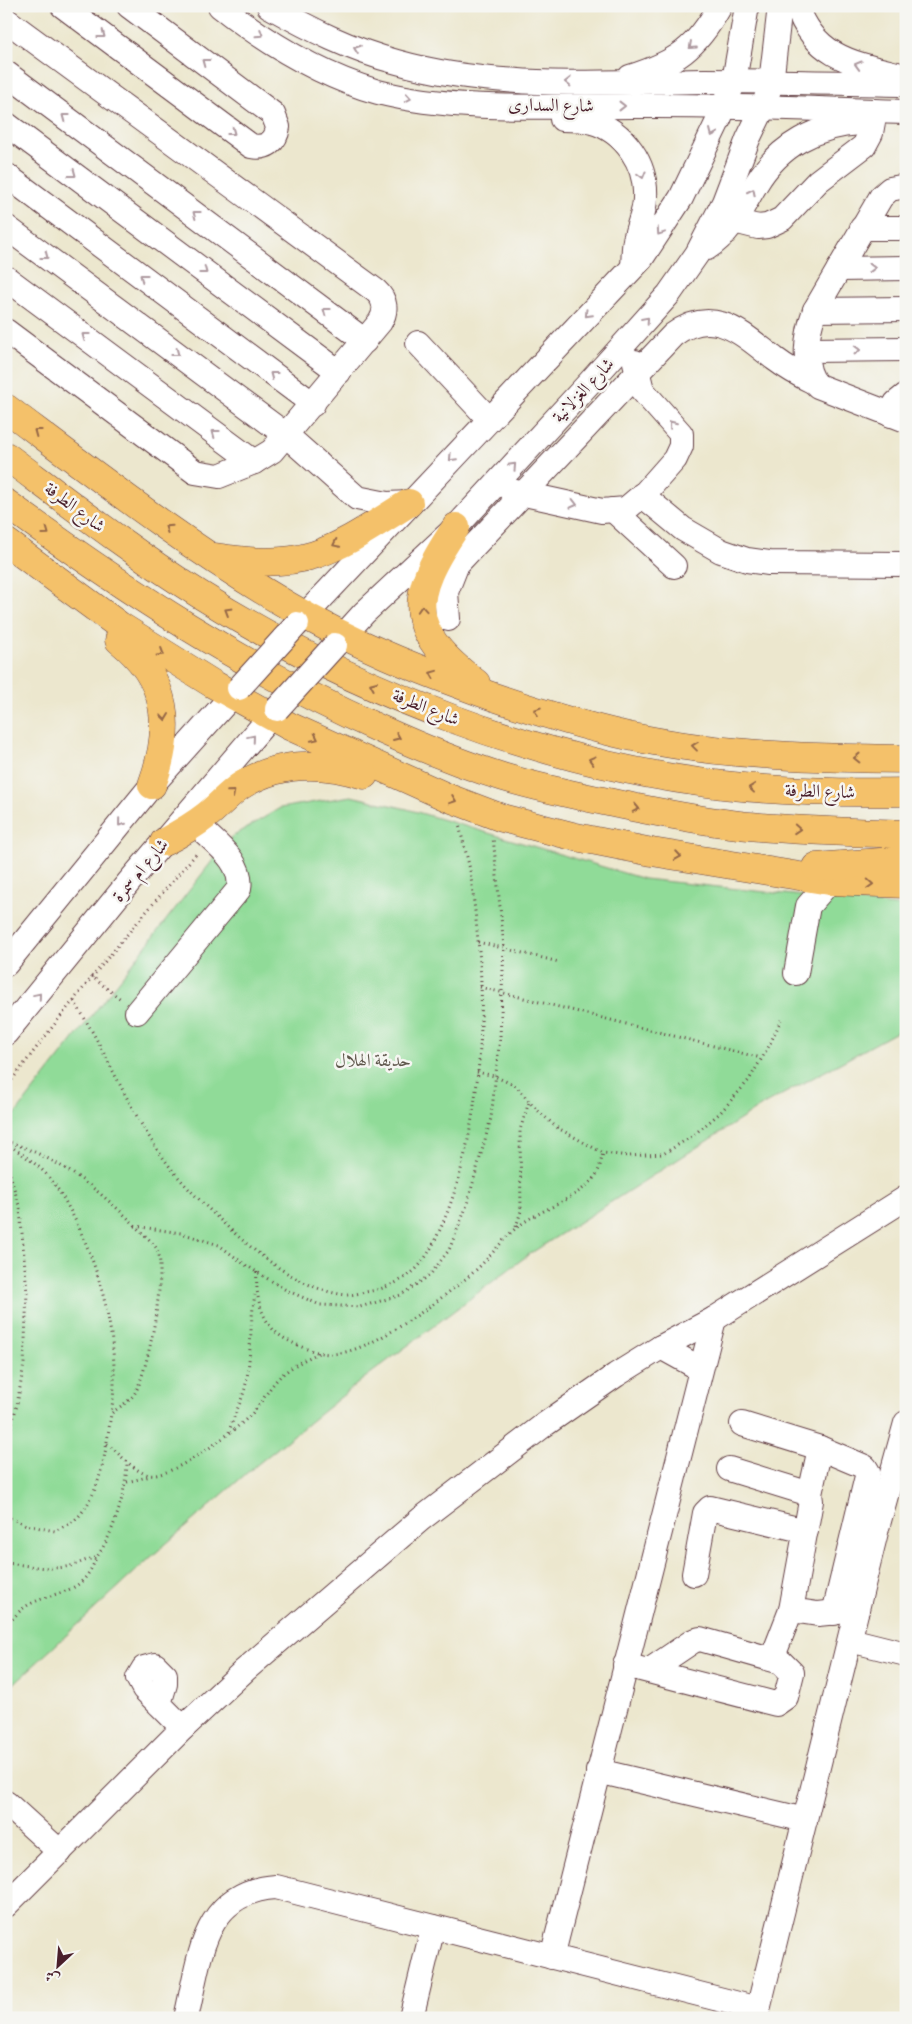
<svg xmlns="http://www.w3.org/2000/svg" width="912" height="2024" font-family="'IM FELL Double Pica',Amiri,serif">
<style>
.green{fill:#90db98;stroke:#6d7d62}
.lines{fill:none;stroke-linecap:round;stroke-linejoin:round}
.minor-casing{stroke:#623d43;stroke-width:26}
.major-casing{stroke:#623d43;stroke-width:29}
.path{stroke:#623d43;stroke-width:3;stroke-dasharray:1 4;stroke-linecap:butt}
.minor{stroke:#fff;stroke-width:24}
.major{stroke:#f4c16a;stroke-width:28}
.minor-bridge-casing{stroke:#623d43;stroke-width:26;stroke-linecap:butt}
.minor-bridge{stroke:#fff;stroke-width:24}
.oneway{stroke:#ae9aa0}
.oneway2{stroke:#966847}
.labels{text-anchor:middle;stroke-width:5;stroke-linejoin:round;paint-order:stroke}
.street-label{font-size:18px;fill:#4a1f2b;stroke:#f6f6f2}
.park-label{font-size:18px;fill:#5f574c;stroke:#f6f6f2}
</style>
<rect width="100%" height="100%" fill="#f6f6f2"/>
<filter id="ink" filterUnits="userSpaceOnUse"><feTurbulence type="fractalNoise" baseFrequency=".02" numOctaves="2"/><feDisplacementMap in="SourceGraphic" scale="10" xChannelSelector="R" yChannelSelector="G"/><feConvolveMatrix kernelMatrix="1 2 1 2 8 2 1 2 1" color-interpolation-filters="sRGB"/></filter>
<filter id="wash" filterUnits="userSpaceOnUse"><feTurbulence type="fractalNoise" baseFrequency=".0096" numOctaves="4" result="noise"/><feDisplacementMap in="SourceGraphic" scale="20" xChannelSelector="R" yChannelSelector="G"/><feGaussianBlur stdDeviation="1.12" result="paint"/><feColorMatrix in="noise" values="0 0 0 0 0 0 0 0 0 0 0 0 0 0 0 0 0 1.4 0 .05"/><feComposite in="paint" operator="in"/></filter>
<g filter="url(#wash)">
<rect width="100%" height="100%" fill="#ece7ce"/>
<polygon class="green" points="351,796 407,809 644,879 906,907 906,1027 765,1104 528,1255 362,1380 248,1472 151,1557 6,1691 6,1126 230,838 280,808"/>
</g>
<g filter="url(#ink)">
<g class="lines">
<g class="minor-casing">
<g id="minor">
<path d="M63 6 251 146C266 149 276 142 278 127L273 114 129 6"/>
<path d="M220 6C266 42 321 76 378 92 454 112 555 106 634 106 725 105 815 109 906 112"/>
<path d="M269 6C310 29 351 50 397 62 496 90 603 82 705 81 772 81 839 83 906 84"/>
<path d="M797 6C814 56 851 63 897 74"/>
<path d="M6 20 376 291C386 300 387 311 380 322L272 451 254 462 219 476 195 472 6 331"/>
<polyline points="6,73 365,341"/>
<path d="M630 77C677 62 696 49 720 6"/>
<path d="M562 119C572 119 583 119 592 122 625 131 647 165 645 198 645 212 639 223 636 236 633 245 634 256 633 266"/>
<polyline points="6,124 339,372"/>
<polyline points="6,175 313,404"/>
<path d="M906 186 890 189 881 197 815 310C807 332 800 369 818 386L906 420"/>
<polyline points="734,221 758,227 767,226 782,219 818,181 864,146 871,133 873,122"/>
<polyline points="6,227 286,435 357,498 387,504 409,503"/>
<polyline points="862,228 906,228"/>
<path d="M707 248C731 233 742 207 756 184 779 145 817 125 861 123"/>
<polyline points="839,269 906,268"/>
<polyline points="6,278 254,462"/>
<polyline points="815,310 906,309"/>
<polyline points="418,343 489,419"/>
<polyline points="808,350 906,349"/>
<polyline points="891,415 896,403 906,395"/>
<polyline points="511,491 602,511 626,509 645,493 675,459 681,446 681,434 642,390 635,362"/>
<polyline points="642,495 683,529 721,551 747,560 769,563 906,564"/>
<polyline points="613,510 674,566"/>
<path d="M448 619 446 592 457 564 673 335C715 304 743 335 775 359 787 368 799 375 812 381"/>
<polyline points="297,624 641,259 681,198 720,117 734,81 747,6"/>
<polyline points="335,645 364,613 456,527 590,382 669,294 697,254 724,202 748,139 763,108 771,83 780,6"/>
<polyline points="6,964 152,785 239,688"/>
<polyline points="796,973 808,906 830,881"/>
<path d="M137 1012 239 889C244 861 213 842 196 824"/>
<polyline points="6,1033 129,882 277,709"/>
<polyline points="661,1347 699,1368"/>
<polyline points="742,1424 820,1448"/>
<polyline points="729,1469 810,1494 811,1501 791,1610 818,1614 857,1610"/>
<polyline points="810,1494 820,1448 865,1467 868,1472 834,1613"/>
<polyline points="694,1574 705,1513 710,1508 806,1531"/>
<polyline points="850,1640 906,1654"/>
<polyline points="772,1659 791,1610"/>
<polyline points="625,1665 776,1704 786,1697 792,1673 781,1662 700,1639 693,1641 650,1670"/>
<polyline points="159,1704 165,1684 165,1675 155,1665 144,1668 138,1678 144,1689 183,1728"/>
<polyline points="598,1771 805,1820"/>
<polyline points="6,1803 60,1852"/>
<polyline points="6,1905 183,1728 245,1670 421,1519 544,1425 616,1375 661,1347 714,1319 906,1198"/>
<polyline points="552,1957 714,1319"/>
<path d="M186 2018C200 1960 201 1892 276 1887L758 2009"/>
<polyline points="411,2018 433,1927"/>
<polyline points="756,2018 877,1528 906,1423"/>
</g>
</g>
<g class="major-casing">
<g id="major">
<path d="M6 408C98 477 188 547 287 605 351 643 421 671 491 696 541 713 591 729 643 739 730 756 818 758 906 759"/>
<path d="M6 456C69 503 132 552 199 594 351 690 544 765 723 785 784 792 845 793 906 792"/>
<path d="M6 503C125 590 245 669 380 729 420 747 461 764 503 777 546 790 589 798 632 807 667 814 703 821 739 825 794 831 850 832 906 834"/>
<path d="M456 527C408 598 405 629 476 683"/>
<polyline points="6,542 120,626 213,684 289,726 449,798 502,818 576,837 652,852 830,881 906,884"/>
<path d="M215 557C247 562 282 565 314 555 348 544 379 521 409 503"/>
<path d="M119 640C169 680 173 727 152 785"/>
<path d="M164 842C179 834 193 826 207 815 219 806 229 793 242 785 280 761 323 762 364 775"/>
<polyline points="816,867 906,860"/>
</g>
</g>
<g class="path">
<polyline points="478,942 559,962"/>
<polyline points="91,976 122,1000"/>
<polyline points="480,987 761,1058"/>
<path d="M74 1001C114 1063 136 1133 188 1188 227 1228 289 1290 347 1295 355 1295 363 1292 371 1291 384 1289 399 1282 410 1274 422 1266 431 1249 437 1236 476 1156 488 1029 478 941 476 918 473 893 470 870 467 855 462 839 459 824"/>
<polyline points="477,1072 494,1076 516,1086 533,1106 556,1127 603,1153 629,1156 663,1154 691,1137 720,1113 749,1080 769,1046 781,1020"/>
<path d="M6 1088C67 1006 131 928 198 852"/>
<path d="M6 1141C59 1158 98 1189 137 1227"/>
<path d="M6 1143C22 1154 41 1166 53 1182 95 1243 124 1341 111 1413"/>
<polyline points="6,1160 20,1209 27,1292 24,1364 17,1405 6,1445"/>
<polyline points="135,1226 181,1233 219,1245 244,1264 286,1290 320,1305 360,1307 401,1295 430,1275 449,1250 466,1208 491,1118 500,1037 504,947 493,837"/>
<polyline points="516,1227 521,1211 520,1130 529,1102"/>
<path d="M257 1272C255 1298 262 1327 287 1340 301 1347 314 1353 330 1354 370 1355 446 1296 476 1270 490 1257 501 1241 515 1229 538 1209 579 1200 596 1175 600 1169 601 1160 603 1153"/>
<path d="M229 1432C233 1417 241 1403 245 1388 252 1357 249 1326 255 1295"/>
<path d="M107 1444C121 1454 131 1470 149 1475 170 1480 242 1427 255 1410 265 1398 271 1384 283 1374 294 1365 307 1358 319 1353"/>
<polyline points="127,1482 151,1476"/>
<path d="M6 1516 26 1525 55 1531C62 1527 72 1523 78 1517 102 1491 106 1448 111 1414 117 1408 126 1404 132 1397 147 1382 168 1268 157 1249 152 1241 142 1233 136 1227"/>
<path d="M6 1563C27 1565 49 1571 70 1566 79 1564 86 1559 96 1558 114 1534 126 1492 127 1463"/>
<path d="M6 1627C14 1617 21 1608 32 1603 62 1589 82 1595 96 1558"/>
</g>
<use href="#minor" class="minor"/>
<use href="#major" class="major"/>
<g class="minor-bridge-casing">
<g id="minor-bridge">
<polyline points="239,688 297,624"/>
<polyline points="277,709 335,645"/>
</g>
</g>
<use href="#minor-bridge" class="minor-bridge"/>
</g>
<defs><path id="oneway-chevron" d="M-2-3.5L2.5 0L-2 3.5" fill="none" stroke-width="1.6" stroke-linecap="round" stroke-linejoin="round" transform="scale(1.25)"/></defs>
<g class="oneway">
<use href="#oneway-chevron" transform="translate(260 34) rotate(33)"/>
<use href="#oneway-chevron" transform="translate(102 35) rotate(37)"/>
<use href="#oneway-chevron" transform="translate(692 46) rotate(138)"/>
<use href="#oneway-chevron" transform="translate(357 49) rotate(-160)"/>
<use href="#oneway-chevron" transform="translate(205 62) rotate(-143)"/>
<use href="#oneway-chevron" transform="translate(858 65) rotate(-164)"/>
<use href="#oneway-chevron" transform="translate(568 82) rotate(-179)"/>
<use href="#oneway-chevron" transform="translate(408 98) rotate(10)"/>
<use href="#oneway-chevron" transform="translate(622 106)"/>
<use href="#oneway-chevron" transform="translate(65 117) rotate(-143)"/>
<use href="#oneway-chevron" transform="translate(232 132) rotate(37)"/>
<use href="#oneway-chevron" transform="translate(713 133) rotate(114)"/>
<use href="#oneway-chevron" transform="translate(73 174) rotate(37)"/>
<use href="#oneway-chevron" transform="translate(642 175) rotate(75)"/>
<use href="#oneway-chevron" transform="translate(752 192) rotate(-63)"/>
<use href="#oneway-chevron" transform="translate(196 214) rotate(-143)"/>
<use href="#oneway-chevron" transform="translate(660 232) rotate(124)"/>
<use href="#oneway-chevron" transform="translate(45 256) rotate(37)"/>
<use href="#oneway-chevron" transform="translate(872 268)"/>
<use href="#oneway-chevron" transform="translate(204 271) rotate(37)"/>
<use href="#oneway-chevron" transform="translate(143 277) rotate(-143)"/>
<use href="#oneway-chevron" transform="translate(326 311) rotate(-143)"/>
<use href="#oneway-chevron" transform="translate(588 314) rotate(133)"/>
<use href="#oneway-chevron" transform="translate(646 320) rotate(-49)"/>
<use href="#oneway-chevron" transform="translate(85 336) rotate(-143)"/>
<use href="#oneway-chevron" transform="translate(857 350)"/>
<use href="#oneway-chevron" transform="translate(176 353) rotate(37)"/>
<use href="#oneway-chevron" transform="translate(273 375) rotate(-143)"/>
<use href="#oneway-chevron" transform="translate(672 424) rotate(-129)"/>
<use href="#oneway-chevron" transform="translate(215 433) rotate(-143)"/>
<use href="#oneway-chevron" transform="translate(452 458) rotate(133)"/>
<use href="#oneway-chevron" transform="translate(513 466) rotate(-47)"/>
<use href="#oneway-chevron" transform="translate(574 504) rotate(14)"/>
<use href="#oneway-chevron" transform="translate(252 738) rotate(-50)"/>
<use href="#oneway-chevron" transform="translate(121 823) rotate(129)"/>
<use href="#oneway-chevron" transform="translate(38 996) rotate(-50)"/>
</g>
<g class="oneway2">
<use href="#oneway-chevron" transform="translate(37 432) rotate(-143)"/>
<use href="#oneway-chevron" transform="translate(168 528) rotate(-145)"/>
<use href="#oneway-chevron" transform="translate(46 532) rotate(36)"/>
<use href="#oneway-chevron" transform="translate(336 544) rotate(154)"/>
<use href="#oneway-chevron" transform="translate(422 609) rotate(-94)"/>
<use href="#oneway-chevron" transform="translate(228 611) rotate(-149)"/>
<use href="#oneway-chevron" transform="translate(161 653) rotate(31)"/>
<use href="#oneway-chevron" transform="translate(433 674) rotate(-158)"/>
<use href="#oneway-chevron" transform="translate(373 685) rotate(-157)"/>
<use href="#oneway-chevron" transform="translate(537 711) rotate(-162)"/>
<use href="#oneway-chevron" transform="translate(165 717) rotate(83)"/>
<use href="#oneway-chevron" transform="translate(397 737) rotate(23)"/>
<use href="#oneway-chevron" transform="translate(315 738) rotate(26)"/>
<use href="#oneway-chevron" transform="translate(695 746) rotate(-173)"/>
<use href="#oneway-chevron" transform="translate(857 758) rotate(-179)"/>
<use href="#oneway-chevron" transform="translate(592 760) rotate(-165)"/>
<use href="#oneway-chevron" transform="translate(752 788) rotate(-174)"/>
<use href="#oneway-chevron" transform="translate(232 793) rotate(-41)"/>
<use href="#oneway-chevron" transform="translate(453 800) rotate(21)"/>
<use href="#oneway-chevron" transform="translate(636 808) rotate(11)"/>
<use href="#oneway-chevron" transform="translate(797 829) rotate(4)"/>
<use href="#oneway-chevron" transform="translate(678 856) rotate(9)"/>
<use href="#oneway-chevron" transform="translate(870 884) rotate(3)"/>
</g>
</g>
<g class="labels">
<g class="street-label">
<text transform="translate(551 105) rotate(1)" y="6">شارع السدارى</text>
<text transform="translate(583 390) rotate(-47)" y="6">شارع الغزلانية</text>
<text transform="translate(75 507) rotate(37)" y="6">شارع الطرفة</text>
<text transform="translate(426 707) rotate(22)" y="6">شارع الطرفة</text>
<text transform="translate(820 791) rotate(2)" y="6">شارع الطرفة</text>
<text transform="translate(140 870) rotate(-50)" y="6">شارع ام سمرة</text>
</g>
<g class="park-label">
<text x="373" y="1066">حديقة الهلال</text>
</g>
</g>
<rect width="912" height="2024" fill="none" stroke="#f6f6f2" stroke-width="25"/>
<g transform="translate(58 1966) rotate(206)" stroke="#f6f6f2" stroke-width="4" paint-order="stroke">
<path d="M0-4L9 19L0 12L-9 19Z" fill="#4a1f2b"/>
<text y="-8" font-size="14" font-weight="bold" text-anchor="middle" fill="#4a1f2b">ش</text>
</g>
</svg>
